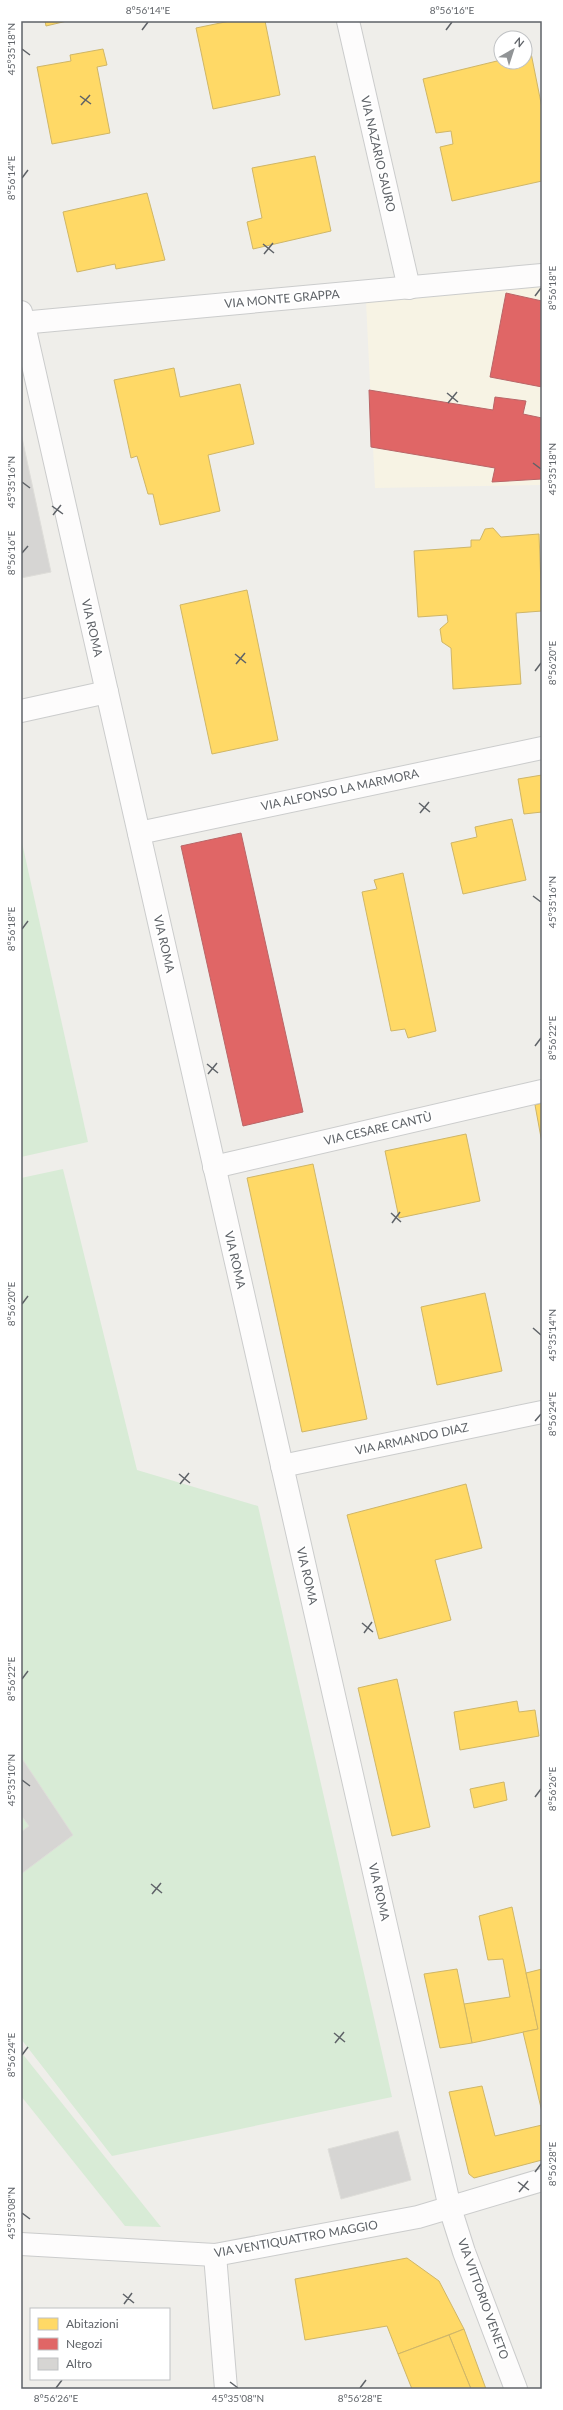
<svg xmlns="http://www.w3.org/2000/svg" width="563" height="2410" font-family="Lato,sans-serif">
<style>
.commercial{fill:#f7f3e4}
.green{fill:#d8ebd6}
.homes{fill:#ffd966;stroke:#cfb667}
.shops{fill:#e06666;stroke:#b96567}
.building{fill:#d6d5d3;stroke:#deddd9}
.lines{fill:none;stroke-linecap:round;stroke-linejoin:round}
.minor-casing{stroke:#cbcccc;stroke-width:24}
.tertiary-casing{stroke:#cbcccc;stroke-width:24}
.minor{stroke:#fdfcfc;stroke-width:22}
.tertiary{stroke:#fdfcfc;stroke-width:22}
.ticks{fill:none;stroke:#5f6368;stroke-width:1.5}
.labels{text-anchor:middle;stroke-width:4;stroke-linejoin:round;paint-order:stroke}
.street-label{font-size:12px;fill:#5f6368;stroke:#fff}
.neatline{fill:none;stroke:#5f6368;stroke-width:1.5}
.ticks-label{font-size:10px;text-anchor:middle;fill:#5f6368}
</style>
<rect width="100%" height="100%" fill="#efeeea"/>
<polygon class="commercial" points="542,283 542,485 375,488 366,301"/>
<g class="green">
<polygon points="21,838 88,1142 21,1157"/>
<polygon points="63,1169 137,1470 258,1506 392,2097 112,2156 21,2039 21,1178"/>
<polygon points="21,2052 161,2227 125,2226 21,2096"/>
</g>
<g class="homes">
<polygon points="45,21 67,21 46,26"/>
<polygon points="230,21 265,21 280,95 213,109 196,28"/>
<polygon points="103,49 107,65 97,67 110,133 52,144 37,67 71,61 70,55"/>
<polygon points="531,53 542,108 542,181 452,201 440,147 453,144 451,131 436,133 423,79 501,60 501,62 525,62 525,54"/>
<polygon points="315,156 331,231 253,249 247,222 262,218 252,168"/>
<polygon points="147,193 165,260 116,269 115,264 77,272 63,212"/>
<polygon points="174,368 180,397 240,384 254,444 208,455 220,511 160,525 153,494 148,494 137,456 131,458 114,380"/>
<polygon points="493,528 501,537 539,534 542,611 516,613 521,684 453,689 451,648 442,642 440,629 448,622 447,615 418,617 414,551 471,547 471,540 480,540 485,529"/>
<polygon points="247,590 278,740 212,754 180,605"/>
<polygon points="542,775 542,812 524,814 518,779"/>
<polygon points="512,819 526,880 463,894 451,843 477,837 475,827"/>
<polygon points="403,873 436,1031 408,1038 405,1029 391,1031 362,892 377,889 374,880"/>
<polygon points="542,1103 542,1143 535,1105"/>
<polygon points="466,1134 480,1201 399,1218 385,1151"/>
<polygon points="313,1164 367,1419 302,1432 247,1178"/>
<polygon points="485,1293 502,1371 437,1385 421,1307"/>
<polygon points="466,1484 482,1548 435,1560 451,1620 379,1639 347,1515"/>
<polygon points="397,1679 430,1827 392,1836 358,1688"/>
<polygon points="517,1701 519,1712 535,1710 539,1736 460,1750 454,1712"/>
<polygon points="504,1782 507,1800 474,1808 470,1789"/>
<polygon points="512,1907 538,2029 472,2043 464,2004 510,1997 503,1959 488,1960 479,1916"/>
<polygon points="457,1969 472,2043 440,2048 424,1974"/>
<polygon points="542,1969 542,2112 523,2032 538,2029 526,1973"/>
<polygon points="482,2086 495,2136 542,2125 542,2160 474,2178 469,2174 449,2092"/>
<polygon points="407,2258 439,2281 464,2329 398,2354 387,2326 305,2340 295,2279"/>
<polygon points="464,2329 486,2389 471,2389 449,2335"/>
<polygon points="449,2335 471,2389 412,2389 398,2354"/>
</g>
<g class="shops">
<polygon points="506,293 542,301 542,387 490,377"/>
<polygon points="369,390 493,410 495,397 526,401 523,414 542,418 542,479 492,482 495,468 371,447"/>
<polygon points="241,833 303,1112 243,1126 181,846"/>
</g>
<g class="building">
<polygon points="21,433 51,572 21,578"/>
<polygon points="21,1757 73,1835 21,1874 21,1832 29,1826 21,1815"/>
<polygon points="398,2131 411,2180 341,2199 328,2149"/>
</g>
<g class="lines">
<g class="minor-casing">
<g id="minor">
<polyline points="348,21 409,288"/>
<polyline points="21,323 542,275"/>
<polyline points="21,711 107,692"/>
<polyline points="139,833 542,748"/>
<polyline points="214,1167 542,1091"/>
<polyline points="282,1466 542,1412"/>
<polyline points="21,2244 215,2255 418,2217 542,2180"/>
<polyline points="215,2255 226,2389"/>
</g>
</g>
<g class="tertiary-casing">
<polyline id="tertiary" points="21,312 450,2208 464,2252 516,2389"/>
</g>
<use href="#minor" class="minor"/>
<use href="#tertiary" class="tertiary"/>
</g>
<path class="ticks" d="M142 30 148 22M446 30 452 22M22 49 30 55M80 96 91 104M81 105 90 95M22 178 28 170M263 244 274 253M264 254 273 243M535 296 541 288M447 393 458 402M448 403 457 392M533 463 541 469M22 482 30 488M52 506 63 514M53 515 61 505M22 553 28 546M235 654 246 663M236 664 245 653M535 671 541 663M419 803 430 812M420 813 429 802M533 896 541 902M22 929 28 921M535 1046 541 1038M207 1064 218 1073M208 1074 217 1063M391 1213 401 1222M392 1223 400 1212M22 1304 28 1296M533 1328 541 1335M535 1421 541 1414M179 1474 190 1483M180 1484 189 1473M362 1623 373 1632M364 1633 372 1622M22 1679 28 1671M22 1780 30 1786M535 1797 541 1789M151 1884 162 1893M152 1894 161 1883M334 2033 345 2042M335 2043 344 2032M22 2055 28 2047M535 2172 541 2164M518 2182 529 2190M519 2192 528 2181M22 2213 30 2219M123 2294 134 2303M124 2304 132 2293M230 2382 238 2388M56 2388 62 2380M360 2388 366 2380"/>
<g class="labels">
<g class="street-label">
<text transform="translate(378 154) rotate(77)" y="4">VIA NAZARIO SAURO</text>
<text transform="translate(282 299) rotate(-5)" y="4">VIA MONTE GRAPPA</text>
<text transform="translate(92 628) rotate(77)" y="4">VIA ROMA</text>
<text transform="translate(340 790) rotate(-12)" y="4">VIA ALFONSO LA MARMORA</text>
<text transform="translate(164 944) rotate(77)" y="4">VIA ROMA</text>
<text transform="translate(378 1129) rotate(-13)" y="4">VIA CESARE CANTÙ</text>
<text transform="translate(235 1260) rotate(77)" y="4">VIA ROMA</text>
<text transform="translate(412 1439) rotate(-12)" y="4">VIA ARMANDO DIAZ</text>
<text transform="translate(307 1576) rotate(77)" y="4">VIA ROMA</text>
<text transform="translate(379 1892) rotate(77)" y="4">VIA ROMA</text>
<text transform="translate(296 2239) rotate(-10)" y="4">VIA VENTIQUATTRO MAGGIO</text>
<text transform="translate(483 2299) rotate(70)" y="4">VIA VITTORIO VENETO</text>
</g>
</g>
<rect width="563" height="2410" fill="none" stroke="#ffffff" stroke-width="44"/>
<rect x="30" y="2308" width="140" height="72" fill="#ffffff" stroke="#bfc1c3"/>
<rect x="38" y="2318" width="20" height="12" fill="#ffd966" stroke="#bfc1c3"/>
<text x="66" y="2328" font-size="12" fill="#5f6368">Abitazioni</text>
<rect x="38" y="2338" width="20" height="12" fill="#e06666" stroke="#bfc1c3"/>
<text x="66" y="2348" font-size="12" fill="#5f6368">Negozi</text>
<rect x="38" y="2358" width="20" height="12" fill="#d6d5d3" stroke="#bfc1c3"/>
<text x="66" y="2368" font-size="12" fill="#5f6368">Altro</text>
<g transform="translate(513 50) rotate(39)"><circle r="19" fill="#ffffff" stroke="#bfc1c3"/>
<path d="M0-3L7 15L0 10L-7 15Z" fill="#919496"/>
<text y="-6" font-size="11" font-weight="bold" text-anchor="middle" fill="#5f6368">N</text>
</g>
<rect x="22" y="22" width="519" height="2366" class="neatline"/>
<g class="ticks-label">
<text x="148" y="14">8°56'14"E</text>
<text x="452" y="14">8°56'16"E</text>
<text transform="translate(11 49) rotate(-90)" y="4">45°35'18"N</text>
<text transform="translate(11 178) rotate(-90)" y="4">8°56'14"E</text>
<text transform="translate(552 288) rotate(-90)" y="4">8°56'18"E</text>
<text transform="translate(552 469) rotate(-90)" y="4">45°35'18"N</text>
<text transform="translate(11 482) rotate(-90)" y="4">45°35'16"N</text>
<text transform="translate(11 553) rotate(-90)" y="4">8°56'16"E</text>
<text transform="translate(552 663) rotate(-90)" y="4">8°56'20"E</text>
<text transform="translate(552 902) rotate(-90)" y="4">45°35'16"N</text>
<text transform="translate(11 929) rotate(-90)" y="4">8°56'18"E</text>
<text transform="translate(552 1038) rotate(-90)" y="4">8°56'22"E</text>
<text transform="translate(11 1304) rotate(-90)" y="4">8°56'20"E</text>
<text transform="translate(552 1335) rotate(-90)" y="4">45°35'14"N</text>
<text transform="translate(552 1414) rotate(-90)" y="4">8°56'24"E</text>
<text transform="translate(11 1679) rotate(-90)" y="4">8°56'22"E</text>
<text transform="translate(11 1780) rotate(-90)" y="4">45°35'10"N</text>
<text transform="translate(552 1789) rotate(-90)" y="4">8°56'26"E</text>
<text transform="translate(11 2055) rotate(-90)" y="4">8°56'24"E</text>
<text transform="translate(552 2164) rotate(-90)" y="4">8°56'28"E</text>
<text transform="translate(11 2213) rotate(-90)" y="4">45°35'08"N</text>
<text x="56" y="2402">8°56'26"E</text>
<text x="238" y="2402">45°35'08"N</text>
<text x="360" y="2402">8°56'28"E</text>
</g>
</svg>
